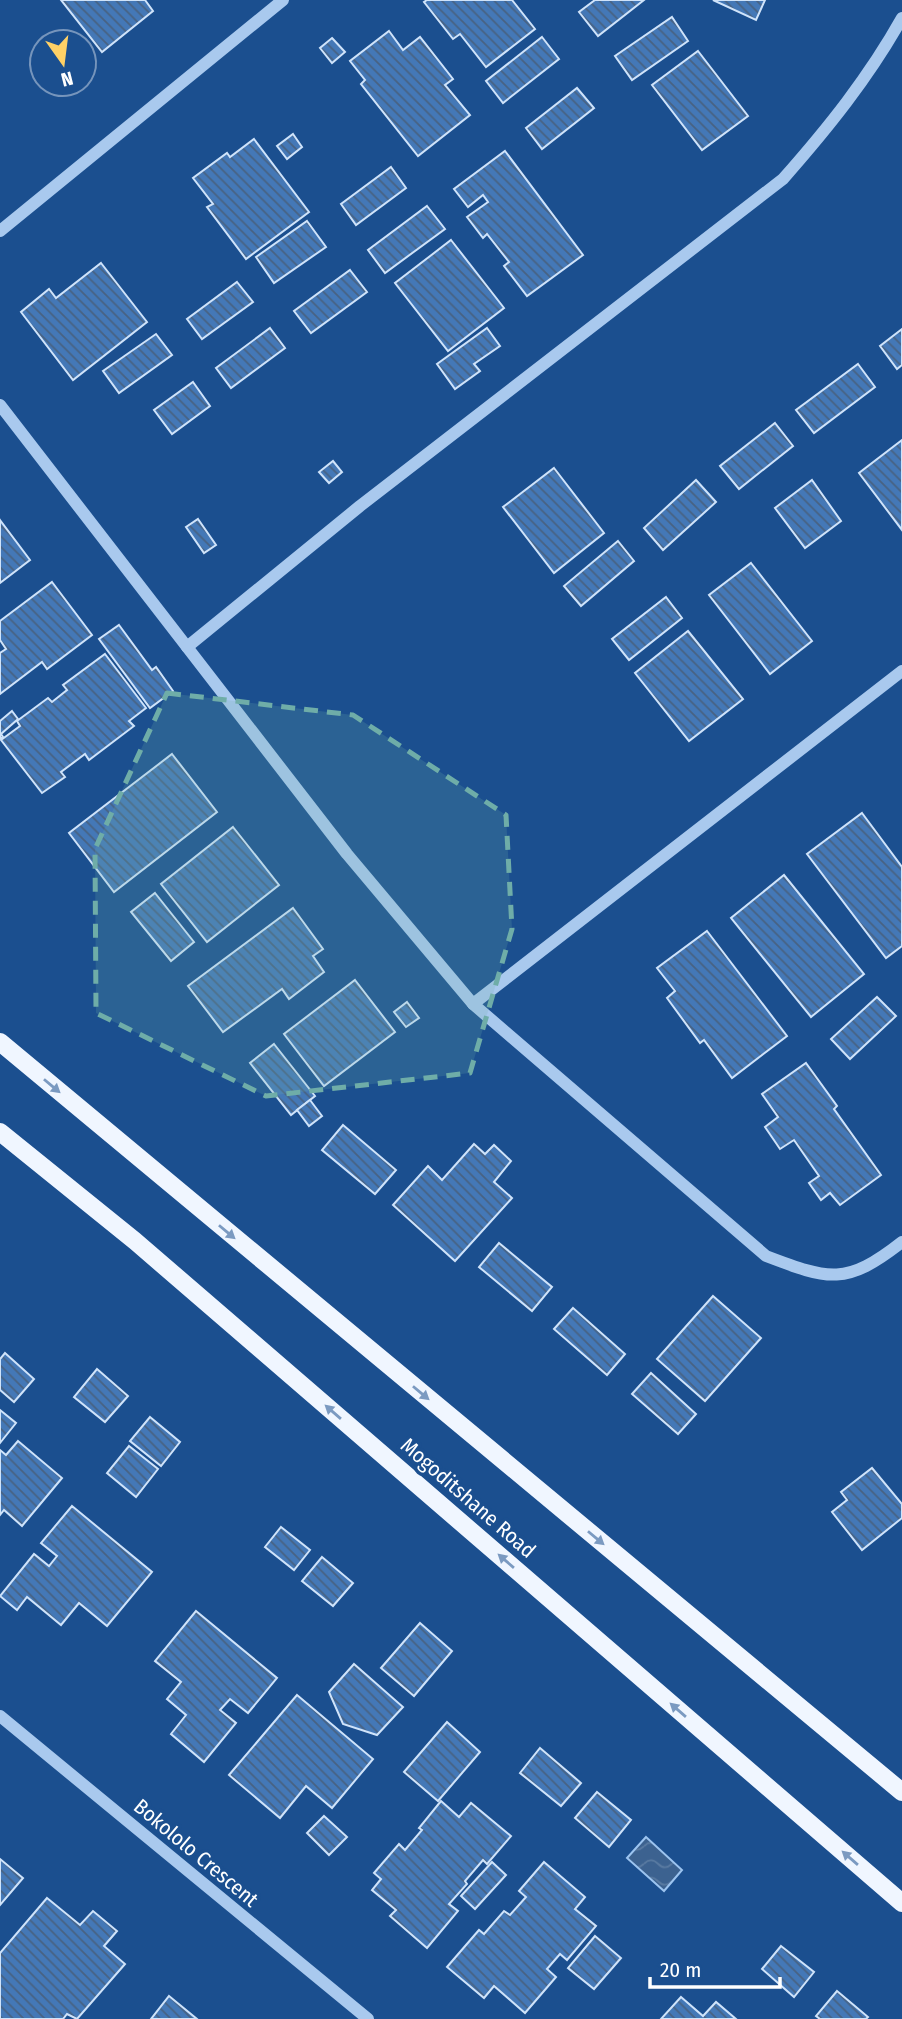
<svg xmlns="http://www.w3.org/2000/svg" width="902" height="2019" font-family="'Fira Sans Condensed',sans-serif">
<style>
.water{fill:url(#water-waves);stroke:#9cc4f0;stroke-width:2}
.building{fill:url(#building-back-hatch);stroke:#cfe3fa;stroke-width:2}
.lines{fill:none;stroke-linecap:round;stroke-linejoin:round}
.minor{stroke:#a9c9ee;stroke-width:12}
.major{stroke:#f0f6ff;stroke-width:18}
.oneway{fill:#7b9ac1}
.marked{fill:#6fada8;fill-opacity:0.2;stroke:#6fada8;stroke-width:5;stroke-dasharray:14 9;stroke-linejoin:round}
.labels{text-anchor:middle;stroke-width:7;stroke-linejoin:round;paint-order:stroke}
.street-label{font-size:21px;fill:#fff;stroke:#1b4f8f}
</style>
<defs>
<pattern id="water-waves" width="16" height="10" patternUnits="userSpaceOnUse" patternTransform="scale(1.75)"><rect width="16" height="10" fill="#3c6290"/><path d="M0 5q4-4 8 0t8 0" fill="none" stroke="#597aa1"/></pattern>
<pattern id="building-back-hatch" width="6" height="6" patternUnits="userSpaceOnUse" patternTransform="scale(1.75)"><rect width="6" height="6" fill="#4478b7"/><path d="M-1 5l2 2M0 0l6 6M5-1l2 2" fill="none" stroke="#486282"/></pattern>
</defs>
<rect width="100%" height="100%" fill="#1b4f8f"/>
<polygon class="water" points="646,1837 682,1870 664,1891 627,1858"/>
<g class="building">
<polygon points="61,0 145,0 153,11 102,52"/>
<polygon points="427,0 512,0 535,29 486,67 460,34 453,39 424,2"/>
<polygon points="595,0 644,0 598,36 579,12"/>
<polygon points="713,0 765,0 756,20"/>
<polygon points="672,17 688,41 632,80 615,56"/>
<polygon points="389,31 403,50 420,37 453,79 445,85 470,115 418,156 361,84 365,80 350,61"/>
<polygon points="542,37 559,59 503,103 486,81"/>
<polygon points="332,38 345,52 332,63 320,48"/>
<polygon points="698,51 748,116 702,150 652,85"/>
<polygon points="577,88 594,108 542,149 526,128"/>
<polygon points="293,134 302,147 287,159 277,146"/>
<polygon points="254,139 309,212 246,259 207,207 213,204 193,178 227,153 230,157"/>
<polygon points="505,151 583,255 527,296 504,266 509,262 487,234 483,238 467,217 488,202 483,195 468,207 454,189"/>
<polygon points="391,167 406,188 356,225 341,204"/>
<polygon points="427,206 445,229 385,273 368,250"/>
<polygon points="307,221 326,247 274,283 256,257"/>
<polygon points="451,240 504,308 448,351 395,283"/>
<polygon points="101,263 147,322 73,380 21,312 49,289 56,298"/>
<polygon points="350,270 367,292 311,333 294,311"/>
<polygon points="237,282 253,302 202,339 187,319"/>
<polygon points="270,328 285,348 231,388 216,368"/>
<polygon points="487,328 500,346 474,364 480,371 455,389 437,364"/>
<polygon points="902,329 902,365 897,369 880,346"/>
<polygon points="156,334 172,355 119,393 103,371"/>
<polygon points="858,364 875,387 814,433 796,410"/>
<polygon points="193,382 210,406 172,434 154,410"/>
<polygon points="775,423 793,446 739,489 720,466"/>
<polygon points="902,440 902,530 859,473"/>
<polygon points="333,461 342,472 329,483 319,472"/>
<polygon points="554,468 604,533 554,573 503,507"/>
<polygon points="696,480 716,502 663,550 644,528"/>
<polygon points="812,480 841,521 805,548 775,508"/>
<polygon points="198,519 216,545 204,553 186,527"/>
<polygon points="0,520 30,560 0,583"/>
<polygon points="618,541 634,561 581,606 564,586"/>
<polygon points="751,563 812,641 770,674 709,595"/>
<polygon points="52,582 92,635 47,669 42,662 0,694 0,653 6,649 0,640 0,621"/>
<polygon points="666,597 682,618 629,660 612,639"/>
<polygon points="119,625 152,670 156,667 173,691 150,708 99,639"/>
<polygon points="688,631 743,699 689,741 635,673"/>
<polygon points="105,654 146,708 129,721 134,726 89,760 85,754 61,772 65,777 42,793 1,740 20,726 17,721 48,698 52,702 67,690 63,685"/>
<polygon points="12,711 18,719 1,734 3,737 0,739 0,721"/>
<polygon points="172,754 217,812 114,892 69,833"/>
<polygon points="862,813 902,867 902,946 886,958 807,854"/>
<polygon points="233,827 279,885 207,942 161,884"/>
<polygon points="784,875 864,974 811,1017 731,918"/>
<polygon points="155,893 194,942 171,961 131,912"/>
<polygon points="293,908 323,949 313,956 324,972 289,999 282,989 223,1032 188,986"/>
<polygon points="707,931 787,1036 732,1078 704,1040 700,1043 667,998 675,991 657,968"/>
<polygon points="355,980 395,1032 324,1086 284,1034"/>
<polygon points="877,997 896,1016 850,1059 831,1039"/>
<polygon points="407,1002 419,1018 406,1027 394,1012"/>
<polygon points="274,1044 315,1096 291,1115 250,1063"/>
<polygon points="806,1063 837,1106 834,1109 881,1175 840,1205 830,1193 821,1200 809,1183 819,1176 794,1140 780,1149 765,1127 778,1117 762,1094"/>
<polygon points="310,1100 322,1116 309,1126 297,1110"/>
<polygon points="343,1125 396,1170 375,1194 322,1150"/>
<polygon points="474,1144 485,1154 494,1145 511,1161 494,1182 512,1198 455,1261 393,1205 428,1166 442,1180"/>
<polygon points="499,1243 552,1287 532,1311 479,1267"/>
<polygon points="713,1296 761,1338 705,1401 657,1359"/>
<polygon points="573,1308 625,1354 607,1375 554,1329"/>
<polygon points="5,1353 34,1379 14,1402 0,1390 0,1359"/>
<polygon points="97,1369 128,1396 105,1422 74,1397"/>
<polygon points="651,1373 696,1414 678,1434 632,1394"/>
<polygon points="0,1410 16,1423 0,1443"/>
<polygon points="150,1417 180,1442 161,1466 130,1441"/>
<polygon points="18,1441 62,1478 22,1526 4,1510 0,1515 0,1450 6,1455"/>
<polygon points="129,1446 158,1469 136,1497 107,1473"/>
<polygon points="872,1468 902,1504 902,1518 862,1550 832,1512 847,1500 841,1492"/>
<polygon points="72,1506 152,1572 107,1626 79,1603 61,1625 27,1597 17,1610 0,1596 34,1554 49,1566 57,1556 41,1543"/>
<polygon points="281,1527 310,1550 294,1570 265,1547"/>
<polygon points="322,1557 353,1583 333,1606 302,1581"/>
<polygon points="196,1611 277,1678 248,1713 230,1699 220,1710 236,1723 204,1762 171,1734 186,1715 167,1699 181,1682 155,1661"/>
<polygon points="420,1623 452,1651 414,1696 381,1668"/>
<polygon points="354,1664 403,1707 377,1735 343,1724 329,1692"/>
<polygon points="297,1695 373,1759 332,1808 306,1786 280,1818 229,1775"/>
<polygon points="447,1722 480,1752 438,1801 404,1772"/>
<polygon points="540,1748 581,1783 561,1806 520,1773"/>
<polygon points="597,1792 631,1820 609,1847 575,1818"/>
<polygon points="441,1801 459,1817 471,1803 511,1836 487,1864 483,1860 465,1881 467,1884 449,1904 458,1911 427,1948 390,1916 396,1910 372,1890 381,1879 374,1873 399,1844 405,1850 422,1830 419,1828"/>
<polygon points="324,1816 347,1837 329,1855 307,1833"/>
<polygon points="0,1859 23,1878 0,1905"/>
<polygon points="492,1862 506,1875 475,1909 461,1896"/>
<polygon points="544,1862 585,1897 575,1909 596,1926 567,1960 560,1954 547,1969 556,1977 525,2013 494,1986 484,1998 447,1967 479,1930 484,1934 504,1911 510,1915 526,1897 519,1891"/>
<polygon points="47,1898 80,1925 93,1911 117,1931 104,1946 125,1964 77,2019 67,2014 63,2019 0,2019 0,1953"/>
<polygon points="595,1936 621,1958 594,1989 568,1968"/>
<polygon points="781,1946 814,1972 794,1997 762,1969"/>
<polygon points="837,1991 868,2017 866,2019 820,2019 816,2016"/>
<polygon points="169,1996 197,2019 151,2019"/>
<polygon points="681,1997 703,2016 716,2002 736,2019 661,2019"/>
</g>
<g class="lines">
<g class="minor">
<polyline points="0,231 283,0"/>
<path d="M0 405 347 854 473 1004 766 1256C829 1280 846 1286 902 1242"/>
<path d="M187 647 360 506 783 179C828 128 869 77 902 18"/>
<polyline points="473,1004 902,671"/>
<polyline points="0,1716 368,2019"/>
</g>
<g class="major">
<polyline points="0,1042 902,1792"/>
<polyline points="0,1132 135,1241 902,1903"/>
</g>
</g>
<defs><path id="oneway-solid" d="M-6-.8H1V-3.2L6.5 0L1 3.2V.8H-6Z" transform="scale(1.75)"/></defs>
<g class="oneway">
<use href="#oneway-solid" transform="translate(52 1086) rotate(40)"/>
<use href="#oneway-solid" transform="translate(227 1232) rotate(40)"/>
<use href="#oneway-solid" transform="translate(421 1393) rotate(40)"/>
<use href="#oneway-solid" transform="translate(333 1412) rotate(-139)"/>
<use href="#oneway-solid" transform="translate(596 1538) rotate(40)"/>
<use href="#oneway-solid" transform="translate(506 1561) rotate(-139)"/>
<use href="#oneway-solid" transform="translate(678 1710) rotate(-139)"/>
<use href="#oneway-solid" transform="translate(850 1858) rotate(-139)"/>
</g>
<path class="marked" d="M167 693 353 715 506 815 512 929 470 1073 266 1096 96 1013 95 849Z"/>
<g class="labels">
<g class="street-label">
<text transform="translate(468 1498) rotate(41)" y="7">Mogoditshane Road</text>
<text transform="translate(196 1853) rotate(40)" y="7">Bokololo Crescent</text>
</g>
</g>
<g transform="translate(63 63) rotate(166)"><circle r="33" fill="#1b4f8f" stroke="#7695bc" stroke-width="2"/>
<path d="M0-5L12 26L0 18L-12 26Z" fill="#ffd166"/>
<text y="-10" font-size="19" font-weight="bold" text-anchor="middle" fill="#ffffff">N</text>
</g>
<path d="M650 1977v10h130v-10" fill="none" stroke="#ffffff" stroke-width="3.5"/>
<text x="660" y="1977" font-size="21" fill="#ffffff" stroke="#1b4f8f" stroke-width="5" paint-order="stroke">20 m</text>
</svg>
